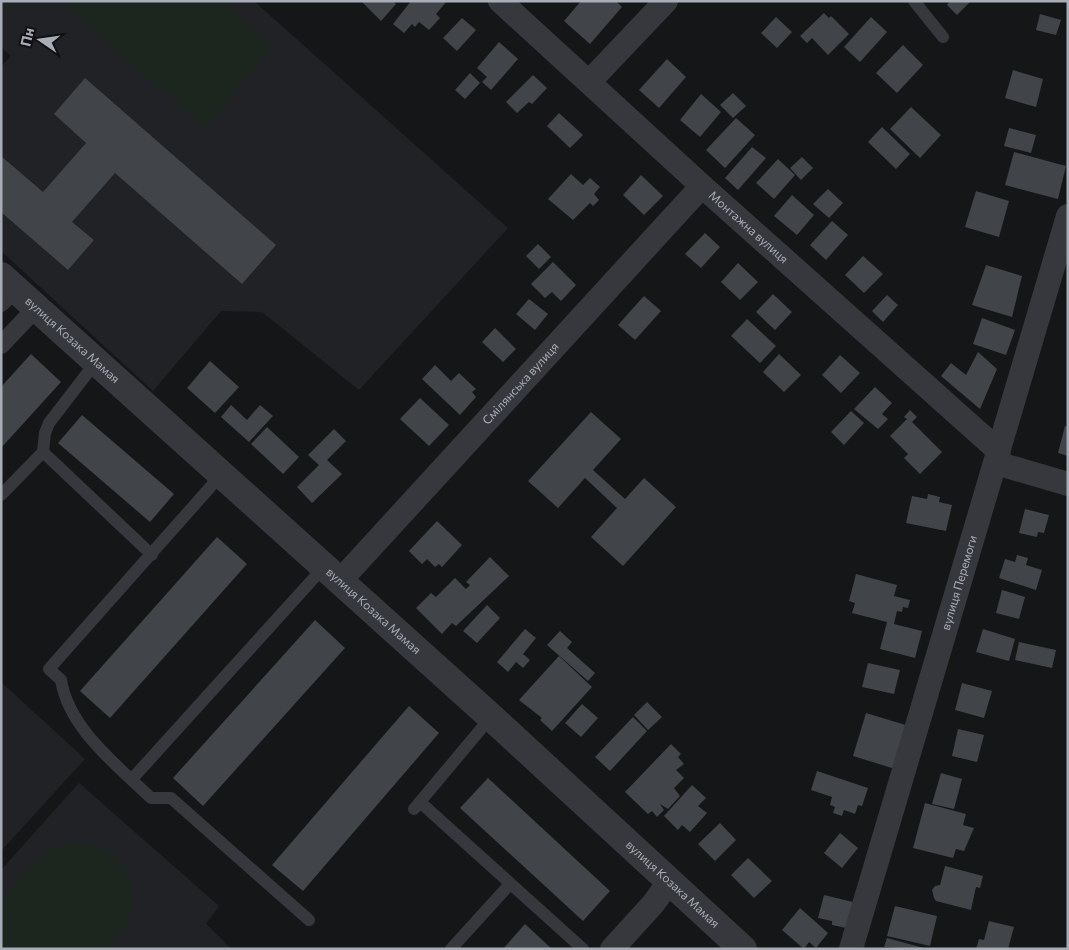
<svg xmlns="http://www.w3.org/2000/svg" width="1069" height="950" font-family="Commissioner,sans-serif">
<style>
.built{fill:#212225}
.green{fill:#1d261e}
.building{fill:#414448}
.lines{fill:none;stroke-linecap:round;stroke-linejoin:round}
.service{stroke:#36383d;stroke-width:12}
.pedestrian{stroke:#36383d;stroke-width:18}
.minor{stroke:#36383d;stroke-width:24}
.tertiary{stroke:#36383d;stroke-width:28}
.labels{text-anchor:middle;stroke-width:4;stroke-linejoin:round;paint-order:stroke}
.street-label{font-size:12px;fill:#a7aeb8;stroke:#111113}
</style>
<rect width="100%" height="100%" fill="#151618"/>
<g class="built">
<polygon points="1,1 254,1 508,228 359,390 262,312 221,311 153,391 1,251 1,67 11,56 1,47"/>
<polygon points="1,682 85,759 1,851"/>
<polygon points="79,783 219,906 206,924 232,949 1,949 1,870"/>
</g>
<g class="green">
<polygon points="61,1 221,1 273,47 204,127"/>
<path d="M80 841C86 843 94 843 99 846 129 859 143 897 126 925 120 934 111 941 105 949H1V901C27 871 39 847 80 841Z"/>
</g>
<g class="building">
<polygon points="361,1 393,1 396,4 381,21"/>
<polygon points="411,1 447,1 436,14 440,18 429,30 419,22 415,27 412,24 404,33 393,24"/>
<polygon points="581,1 616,1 622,7 590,44 564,21"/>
<polygon points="950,1 971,1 957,15 947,5"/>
<polygon points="824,13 829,18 831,16 849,34 828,55 812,38 807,43 800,36"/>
<polygon points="1040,14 1061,20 1056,35 1036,30"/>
<polygon points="776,17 792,32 777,48 761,33"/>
<polygon points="871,17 887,32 860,62 844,47"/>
<polygon points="462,18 476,30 457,51 443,38"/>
<polygon points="499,42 518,59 491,90 482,82 487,77 477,68"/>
<polygon points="903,45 923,65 897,93 876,73"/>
<polygon points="667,59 686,77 659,108 639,90"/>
<polygon points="1013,70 1043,79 1036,107 1005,98"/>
<polygon points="470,73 480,83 465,99 455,90"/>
<polygon points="533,75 547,88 532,104 529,102 517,113 506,102"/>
<polygon points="85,78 276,245 242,284 115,173 72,222 94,240 68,270 1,212 1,156 43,192 86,143 54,114"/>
<polygon points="733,93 746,106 733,118 720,105"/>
<polygon points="701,94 721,112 700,137 680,120"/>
<polygon points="911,107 941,135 920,158 890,129"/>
<polygon points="559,113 583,135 570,148 547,126"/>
<polygon points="736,118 755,135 725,168 706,150"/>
<polygon points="882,127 910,154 896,169 868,142"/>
<polygon points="1009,128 1036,135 1031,153 1004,146"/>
<polygon points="752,147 766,158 738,190 725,178"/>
<polygon points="1014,152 1066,166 1058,199 1005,185"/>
<polygon points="802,157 813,168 801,180 790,168"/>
<polygon points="778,159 795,175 774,199 756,183"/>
<polygon points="571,174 583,185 590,178 600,187 594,194 599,200 593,206 590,203 573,220 548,199"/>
<polygon points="641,175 663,196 644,215 623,195"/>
<polygon points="828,189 843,203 829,218 813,204"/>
<polygon points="976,191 1009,201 999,237 965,227"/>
<polygon points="792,195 814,215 797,235 774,216"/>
<polygon points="832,221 848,235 826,260 810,245"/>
<polygon points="705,233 720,247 701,268 685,254"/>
<polygon points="538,244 551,257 539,269 526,256"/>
<polygon points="863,256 883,274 864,293 845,275"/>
<polygon points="553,262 576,285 561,301 552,292 545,298 531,284"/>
<polygon points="738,263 758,282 740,300 721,282"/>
<polygon points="986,265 1022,276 1012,317 972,305"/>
<polygon points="773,294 792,312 775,330 756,312"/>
<polygon points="887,295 898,305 883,322 872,311"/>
<polygon points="644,296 661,311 635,340 618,325"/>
<polygon points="529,299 548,314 535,330 516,314"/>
<polygon points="982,318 1015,330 1006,355 973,344"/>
<polygon points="747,319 776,346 760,363 731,336"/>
<polygon points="495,328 516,349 503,362 482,342"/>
<polygon points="978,352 997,369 980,409 941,376 951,363 966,375"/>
<polygon points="31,354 61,382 1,448 1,387"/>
<polygon points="779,354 801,375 784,392 763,372"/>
<polygon points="840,355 860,373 841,393 822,375"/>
<polygon points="210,361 239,387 215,413 187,388"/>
<polygon points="435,365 451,381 459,373 476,389 472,392 476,397 460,415 422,379"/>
<polygon points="875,387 892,403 882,414 888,419 878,429 854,409"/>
<polygon points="420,398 449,425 429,446 400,419"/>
<polygon points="231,405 247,420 260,405 273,416 249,442 221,417"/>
<polygon points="910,410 917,417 912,422 942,452 920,474 904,458 908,454 890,436 907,419 904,417"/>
<polygon points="851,411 864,423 844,445 831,432"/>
<polygon points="591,412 621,439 593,470 625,499 644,478 676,507 623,566 591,537 617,508 585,478 558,508 528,481"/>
<polygon points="82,415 174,494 150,522 58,443"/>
<polygon points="1065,426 1068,427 1068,456 1058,453"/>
<polygon points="267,427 299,457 283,474 251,444"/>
<polygon points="334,429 346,441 327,460 342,474 312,503 297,487 319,465 308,455"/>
<polygon points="928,494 940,497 939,502 952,505 946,531 906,523 912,496 927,499"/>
<polygon points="1025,509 1049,515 1044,533 1038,532 1037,537 1019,533"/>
<polygon points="437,521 462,545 442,567 439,564 435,567 427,559 422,564 409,551"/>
<polygon points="217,537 247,564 110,718 80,691"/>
<polygon points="1017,555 1028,558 1026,565 1042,570 1036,590 999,578 1005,559 1015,562"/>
<polygon points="490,557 509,576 456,626 452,623 442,634 416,608 431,593 436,597 455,578 466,589 470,585 466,582"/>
<polygon points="856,574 897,585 894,596 910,600 908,608 903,607 902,612 897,611 894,624 922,631 915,658 880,649 887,622 852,613 855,603 849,601"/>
<polygon points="1002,590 1025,597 1019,619 996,613"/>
<polygon points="487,605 500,618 477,643 463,631"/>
<polygon points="315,620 345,648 203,806 173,778"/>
<polygon points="525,629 536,638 523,654 530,660 523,668 516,662 508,672 497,662"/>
<polygon points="983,629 1015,639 1009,661 976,652"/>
<polygon points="560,631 572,642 567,648 595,673 588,681 547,645"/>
<polygon points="1019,642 1056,650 1052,668 1015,660"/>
<polygon points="559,656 592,687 552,731 540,720 542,718 519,700"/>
<polygon points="868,663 900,670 894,694 862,687"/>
<polygon points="962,683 992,691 984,718 955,710"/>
<polygon points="647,702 662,717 648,730 634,715"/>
<polygon points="582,704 598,718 581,737 565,723"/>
<polygon points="409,706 439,733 303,891 272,865"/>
<polygon points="866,713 909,726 895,769 853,756"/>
<polygon points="633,717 647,731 610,771 595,757"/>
<polygon points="958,729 984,735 977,762 952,756"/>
<polygon points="671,744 681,754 678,757 684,764 676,770 684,778 674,788 680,796 668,809 660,804 664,810 657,817 652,811 648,814 625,792"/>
<polygon points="817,771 868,788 862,806 858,805 855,814 844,810 842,816 833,813 835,807 830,805 832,797 811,790"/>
<polygon points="941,773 962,779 954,809 932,804"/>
<polygon points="488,778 610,891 583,921 460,808"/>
<polygon points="692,785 706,798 698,806 707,813 690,832 682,825 678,830 664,816"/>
<polygon points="925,803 966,814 963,825 974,828 964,851 956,849 953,858 913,848"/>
<polygon points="720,823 736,840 715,861 698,844"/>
<polygon points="840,833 858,848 842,868 824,853"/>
<polygon points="748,858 772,881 754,898 731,875"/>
<polygon points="945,866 983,876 980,888 976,887 971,910 936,901 934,898 932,890 935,886 940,885"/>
<polygon points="824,895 853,902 846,928 832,925 832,921 818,918"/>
<polygon points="895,906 937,916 930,946 887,936"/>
<polygon points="800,908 828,933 816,948 809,942 804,949 782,930"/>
<polygon points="989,921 1014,927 1008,949 976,949 979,939 984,940"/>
<polygon points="525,924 552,949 503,949"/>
<polygon points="887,938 924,948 924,949 884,947"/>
</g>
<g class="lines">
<g class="service">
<polyline points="914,1 943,37"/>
<polyline points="43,452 45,433 49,423 96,362"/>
<path d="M221 475 49 669 61 680C69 729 117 765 151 798H171L309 920"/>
<polyline points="1,495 43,452 152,555"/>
<polyline points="132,779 323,568"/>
<polyline points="420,802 583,949"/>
<polyline points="414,809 491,717"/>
<polyline points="451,949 510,884"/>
</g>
<g class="pedestrian">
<polyline points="1,303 15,289"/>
<polyline points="1,345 36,308"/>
</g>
<g class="minor">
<path id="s1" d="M500 1 702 186 999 451"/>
<polyline points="590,81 666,1"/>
<polyline points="996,463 1068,484"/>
<path id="s2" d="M339 582 702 186"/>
<polyline points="612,949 653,904 669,882"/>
<path id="s3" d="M851 949 1068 216"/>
</g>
<path class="tertiary" id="s4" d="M1 276 491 717 743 949"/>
</g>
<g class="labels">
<g class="street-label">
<text dy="4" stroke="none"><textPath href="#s1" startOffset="336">Монтажна вулиця</textPath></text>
<text dy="4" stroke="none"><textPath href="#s4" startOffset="96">вулиця Козака Мамая</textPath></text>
<text dy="4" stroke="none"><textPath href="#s2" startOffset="269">Смілянська вулиця</textPath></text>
<text dy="4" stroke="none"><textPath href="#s3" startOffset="382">вулиця Перемоги</textPath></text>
<text dy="4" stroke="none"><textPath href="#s4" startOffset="501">вулиця Козака Мамая</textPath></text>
<text dy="4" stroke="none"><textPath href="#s4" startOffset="906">вулиця Козака Мамая</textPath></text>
</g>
</g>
<rect width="1069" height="950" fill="none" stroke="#a7aeb8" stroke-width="5"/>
<g transform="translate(40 40) rotate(283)" stroke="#111113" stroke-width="4" paint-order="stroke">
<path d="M0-4L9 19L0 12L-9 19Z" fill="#a7aeb8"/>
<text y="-8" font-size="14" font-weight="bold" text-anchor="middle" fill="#a7aeb8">Пн</text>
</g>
</svg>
